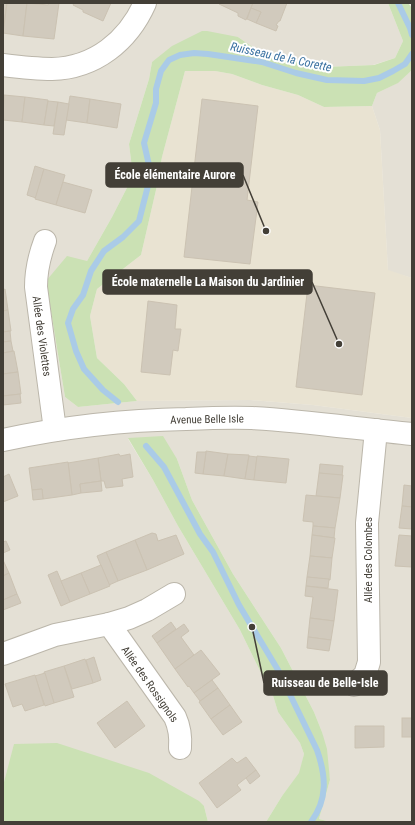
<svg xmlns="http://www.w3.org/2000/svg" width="415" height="825" font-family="'Roboto Condensed',sans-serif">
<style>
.residential{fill:#e4e0d5}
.education{fill:#e9e3d2}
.green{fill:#cbe1b4}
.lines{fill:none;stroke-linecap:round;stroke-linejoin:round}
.stream{stroke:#aacbe7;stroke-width:6}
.building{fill:#d1cabd;stroke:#cbc2b2}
.minor-casing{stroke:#bbb6aa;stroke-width:24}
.minor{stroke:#fff;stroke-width:22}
.labels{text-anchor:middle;stroke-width:4;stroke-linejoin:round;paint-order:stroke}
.street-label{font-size:11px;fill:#433f37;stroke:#fff}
.water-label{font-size:12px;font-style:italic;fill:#3c73a2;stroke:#fff}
.leader{fill:none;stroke:#433f37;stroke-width:1.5}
.callout-dot{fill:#433f37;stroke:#fff;stroke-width:1.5}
.callout{fill:#433f37;stroke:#433f37;stroke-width:1.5}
.callout-label{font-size:12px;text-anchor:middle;font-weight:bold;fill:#fff}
</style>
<rect width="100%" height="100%" fill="#f1eee7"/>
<g class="residential">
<polygon points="3,3 388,3 403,41 395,58 373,65 324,67 263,54 238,37 152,62 149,79 129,144 133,176 112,217 87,261 46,281 65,397 78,407 137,401 250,400 313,405 412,418 412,822 331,822 319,819 330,780 322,732 314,712 281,648 233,574 192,500 177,459 128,439 153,480 178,526 240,630 262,675 271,689 278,712 300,743 304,754 300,773 282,796 266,822 208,822 204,806 3,786"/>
<polygon points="412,70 412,278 388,271 380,130 372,106 377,93 397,83"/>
</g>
<polygon class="education" points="185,71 215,71 232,74 262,85 298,95 324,107 372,106 380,130 388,270 412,278 412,418 313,405 250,400 137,401 124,384 97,358 90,316 97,289 141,255 156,190 162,157"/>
<g class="green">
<polygon points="388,3 408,3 412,8 412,70 398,83 377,93 372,106 324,107 298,95 262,85 232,74 215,71 185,71 162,157 156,190 141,255 97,289 90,316 97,358 124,384 137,401 78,407 65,397 46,281 67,256 87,261 112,217 133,176 129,144 149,79 152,62 172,46 202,31 207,31 238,37 263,54 324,67 374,65 395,58 403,41"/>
<polygon points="163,436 177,459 192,500 233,574 281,648 314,712 322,732 327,749 330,780 319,819 331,822 266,822 282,796 299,773 304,754 300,743 278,712 271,689 262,675 240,630 178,526 153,480 128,438"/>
<polygon points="57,743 149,773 199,801 204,806 208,822 3,822 3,786 14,744"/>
</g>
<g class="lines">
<g class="stream">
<polyline points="398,3 410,28 412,35"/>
<polyline points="118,402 103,390 84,369 76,351 68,323 73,309 83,295 91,271 104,251 123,237 139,221 151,174 144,143 156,103 156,89 161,71 169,60 180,55 194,53 208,54 262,62 296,73 327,80 364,81 379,78 393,71 405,64 412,54"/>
<path d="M146 446 164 467 200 534 213 552 239 605 278 670 317 750C326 776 328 799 311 822"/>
</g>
</g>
<g class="building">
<polygon points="3,3 7,3 3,31"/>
<polygon points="7,3 27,3 23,36 3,33"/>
<polygon points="27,3 48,5 49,3 59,3 54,39 23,36"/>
<polygon points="74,3 111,3 103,21 83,12 83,10 73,5"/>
<polygon points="219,3 253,3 246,20 238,16 238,13 219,4"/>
<polygon points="253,3 287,3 280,21 279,21 276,25 278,26 276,31 256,23 261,12 251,8"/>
<polygon points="251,8 261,12 256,23 247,19"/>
<polygon points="4,95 25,97 22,122 3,120"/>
<polygon points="70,96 90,99 87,123 66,120"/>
<polygon points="25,97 48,100 44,125 22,122"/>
<polygon points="90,99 121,104 117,128 87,123"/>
<polygon points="202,99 258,106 247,200 258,202 250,264 184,257"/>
<polygon points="48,101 58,102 54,126 44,125"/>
<polygon points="58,102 69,104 64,135 53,134"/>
<polygon points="35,166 44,169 36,198 27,195"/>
<polygon points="44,169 65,175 56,205 35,199"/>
<polygon points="63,182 92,190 85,213 56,205"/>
<polygon points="308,285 375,293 362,395 296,387"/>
<polygon points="5,289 8,310 3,311 3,290"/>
<polygon points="148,301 177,305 175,329 181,329 178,351 173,350 170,375 141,372"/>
<polygon points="8,310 11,331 3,332 3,311"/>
<polygon points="10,331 11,341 3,342 3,332"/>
<polygon points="11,341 13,351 3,353 3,342"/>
<polygon points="14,351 18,372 3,374 3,353"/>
<polygon points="18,372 21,394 3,396 3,374"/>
<polygon points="20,394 21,403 3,405 3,396"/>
<polygon points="206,451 228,454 224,476 203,474"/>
<polygon points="197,452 206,452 203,474 195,473"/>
<polygon points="119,454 120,456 130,454 133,477 122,479 123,486 106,488 104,481 101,481 98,458"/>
<polygon points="228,454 249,455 245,479 224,476"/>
<polygon points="249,456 257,457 254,480 245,479"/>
<polygon points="257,456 289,459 286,483 254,480"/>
<polygon points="98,458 101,481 80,484 81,493 72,495 68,463"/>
<polygon points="68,462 72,495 43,499 42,489 32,490 29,468"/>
<polygon points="320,464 343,466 342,476 319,473"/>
<polygon points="319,473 343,475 340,498 316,496"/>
<polygon points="9,474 18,496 3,502 3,477"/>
<polygon points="101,481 102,491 81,493 80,484"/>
<polygon points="404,485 412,486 412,507 402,506"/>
<polygon points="42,489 43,499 33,500 32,490"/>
<polygon points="306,495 340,498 335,528 313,526 313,522 303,521"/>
<polygon points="402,506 412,507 412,529 399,528"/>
<polygon points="313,526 335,528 334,538 312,535"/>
<polygon points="152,533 156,534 158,541 176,535 184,554 147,570 135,540"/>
<polygon points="312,535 335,538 332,558 310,556"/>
<polygon points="399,535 412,536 412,567 395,566"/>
<polygon points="135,540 147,570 118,581 106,552"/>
<polygon points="6,541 10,550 3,553 3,542"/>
<polygon points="106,552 118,581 109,585 97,556"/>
<polygon points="310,556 332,558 330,580 307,577"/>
<polygon points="3,560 9,573 3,576"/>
<polygon points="101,565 110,586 90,594 81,573"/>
<polygon points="57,571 70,602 61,606 48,575"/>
<polygon points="9,573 17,594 3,600 3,576"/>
<polygon points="81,573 90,594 70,602 61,581"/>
<polygon points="307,577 329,579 328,588 306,586"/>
<polygon points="306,586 338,590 334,621 310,618 313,597 305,596"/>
<polygon points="17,594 21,603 3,610 3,600"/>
<polygon points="310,618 334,621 331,640 308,637"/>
<polygon points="171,622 176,629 157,643 152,636"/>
<polygon points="184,624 189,631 181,637 194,655 175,669 157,643"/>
<polygon points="308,637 331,640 329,651 307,648"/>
<polygon points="201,650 220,674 194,693 189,686 188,687 175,669"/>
<polygon points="94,657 101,680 93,683 86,660"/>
<polygon points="85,659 93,683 72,689 64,666"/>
<polygon points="64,666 74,697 54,703 44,672"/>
<polygon points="45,673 54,703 45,706 35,676"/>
<polygon points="35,675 44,705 25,711 22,704 13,707 5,684"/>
<polygon points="212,680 218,688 200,701 194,693"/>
<polygon points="218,688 230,705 211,719 199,702"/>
<polygon points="127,701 145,726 115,748 97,723"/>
<polygon points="230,705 242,722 223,735 211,719"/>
<rect x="402" y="718" width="10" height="19"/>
<polygon points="355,726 384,726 384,747 355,748"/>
<polygon points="246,757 256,770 237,785 241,790 217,808 199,783 232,758 237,763"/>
<polygon points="256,770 260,776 250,784 246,778"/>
</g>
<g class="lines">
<g class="minor-casing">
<g id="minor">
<path d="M3 65C19 67 36 69 52 69 95 68 128 41 145 3"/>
<path d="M45 241C39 257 36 271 36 287L55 430"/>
<path d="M3 440C63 427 124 420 186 419 208 418 230 417 252 418 306 421 359 429 412 434"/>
<path d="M109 624 175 717C180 728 181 736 180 748"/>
<polyline points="3,654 55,635 109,624 129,618 147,610 174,594"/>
<polyline points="354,685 365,675 369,662 367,523 376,430"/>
</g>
</g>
<use href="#minor" class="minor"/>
</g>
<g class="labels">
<g class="street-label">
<text transform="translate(42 336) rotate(82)" y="4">Allée des Violettes</text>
<text transform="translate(207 419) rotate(-1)" y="4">Avenue Belle Isle</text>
<text transform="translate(368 560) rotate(-90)" y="4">Allée des Colombes</text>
<text transform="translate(150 684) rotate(55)" y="4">Allée des Rossignols</text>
</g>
<g class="water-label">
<text transform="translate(281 57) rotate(12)" y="4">Ruisseau de la Corette</text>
</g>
</g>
<path class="leader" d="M266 231L243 175M339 344L312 282M252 627L264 683"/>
<g class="callout-dot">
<circle cx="266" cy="231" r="4"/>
<circle cx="339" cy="344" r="4"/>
<circle cx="252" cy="627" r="4"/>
</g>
<g class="callout">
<rect x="106" y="163" width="137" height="24" rx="4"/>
<rect x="103" y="270" width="209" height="24" rx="4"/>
<rect x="264" y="671" width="123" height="24" rx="4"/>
</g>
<g class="callout-label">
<text x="175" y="179">École élémentaire Aurore</text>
<text x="208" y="286">École maternelle La Maison du Jardinier</text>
<text x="325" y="687">Ruisseau de Belle-Isle</text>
</g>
<rect width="415" height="825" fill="none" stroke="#433f37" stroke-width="8"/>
</svg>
